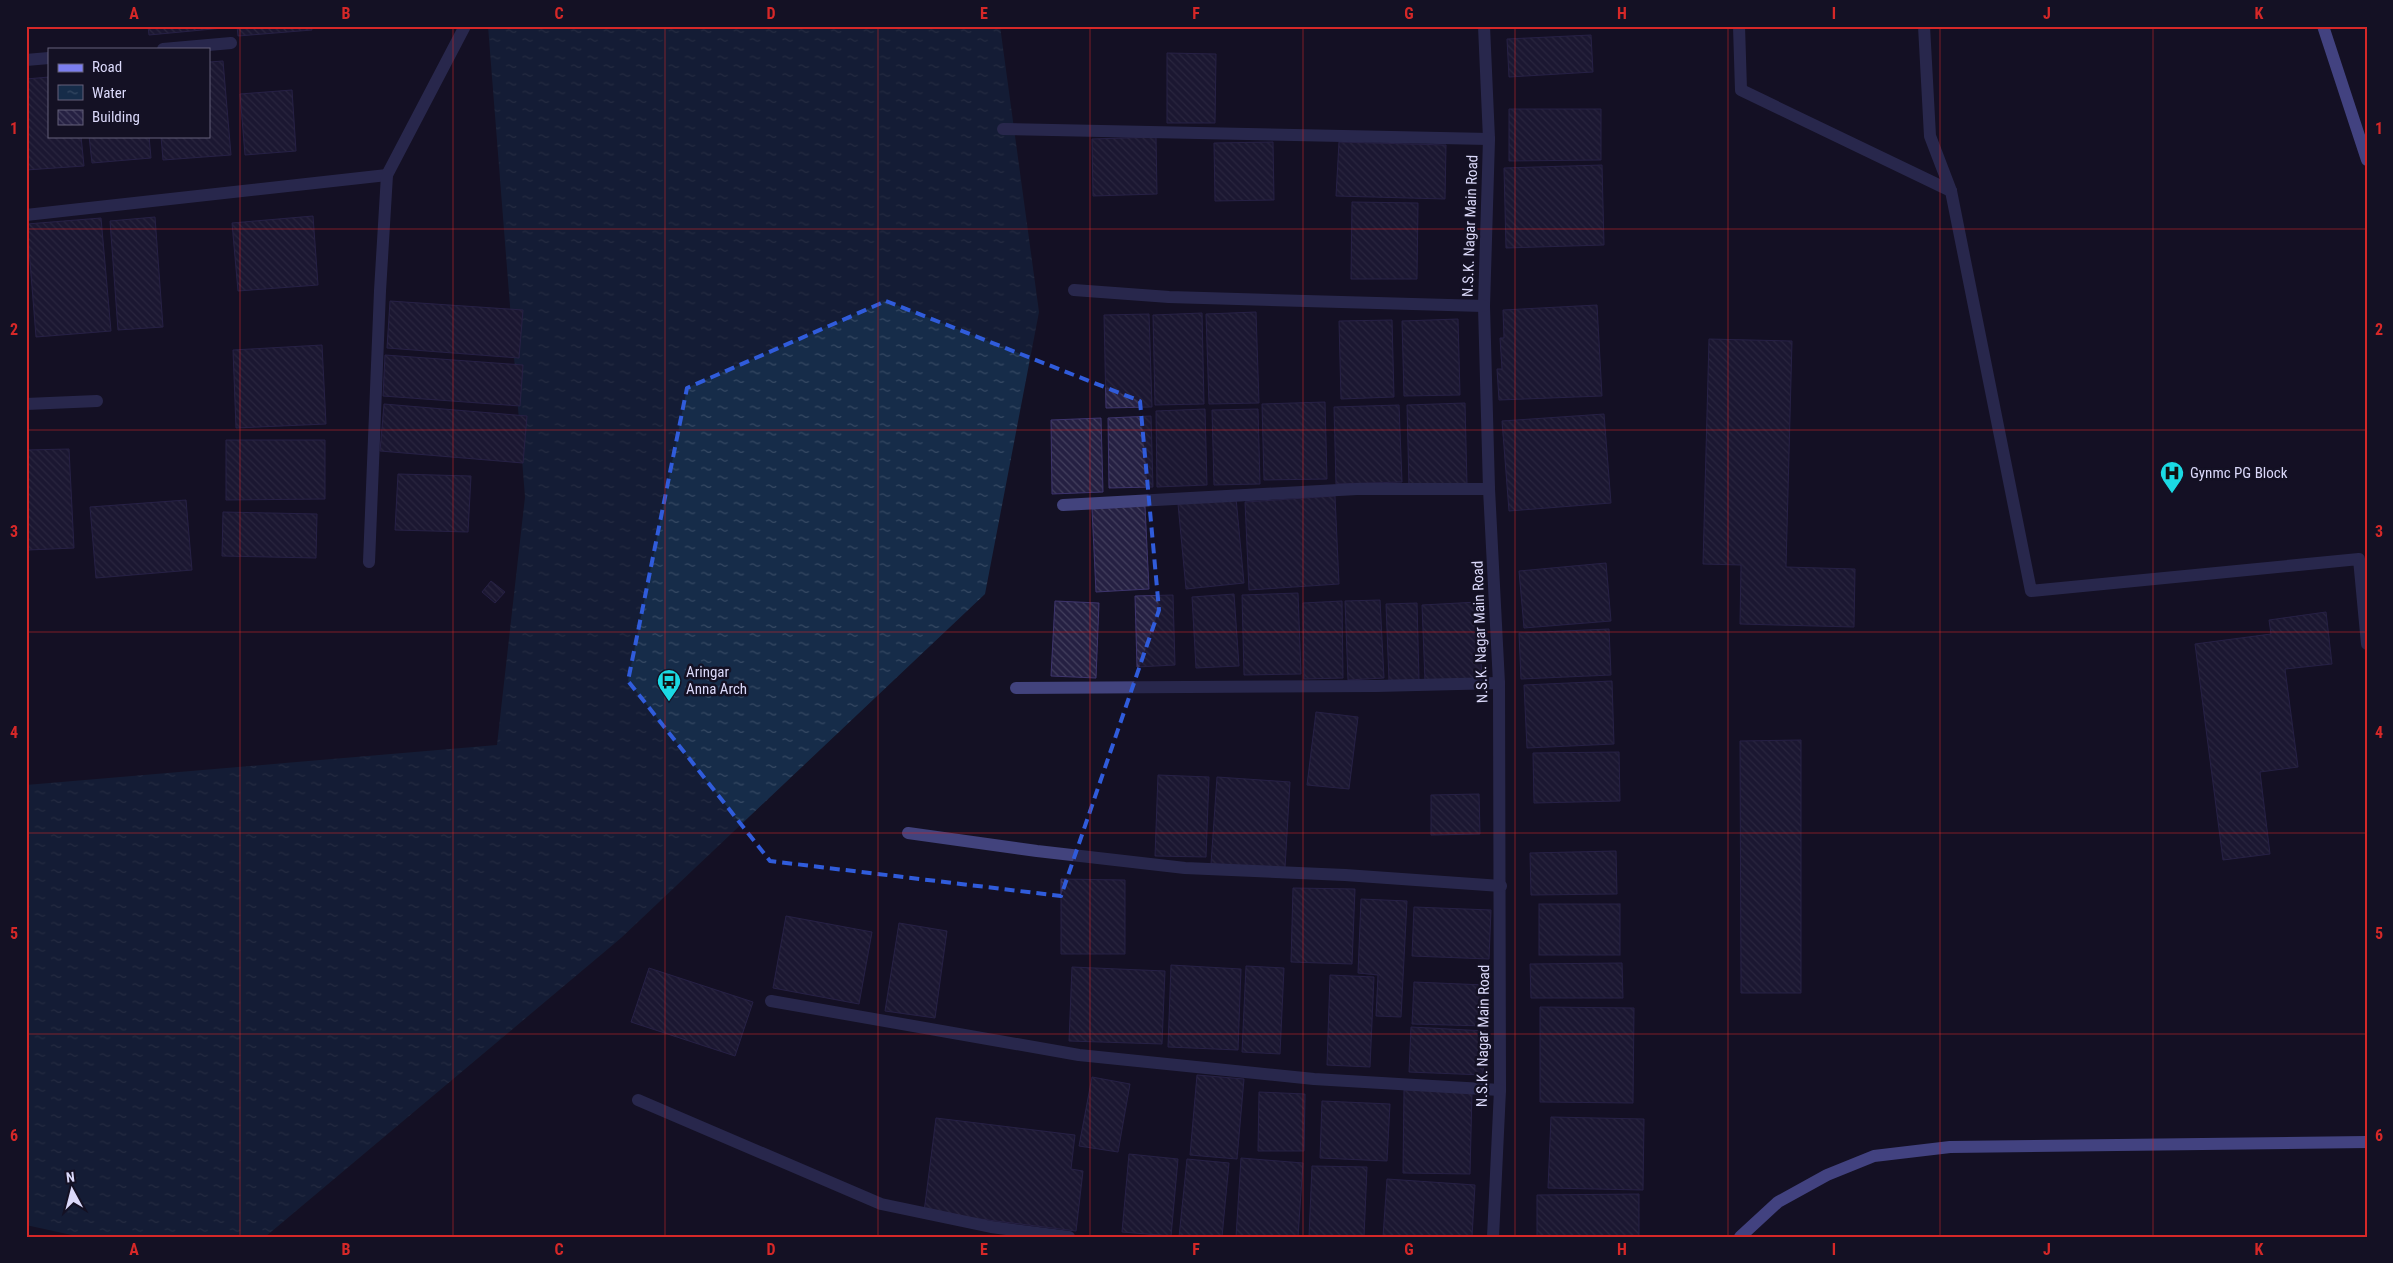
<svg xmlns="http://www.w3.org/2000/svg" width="2393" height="1263" font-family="'Roboto Condensed',sans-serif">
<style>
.water{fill:url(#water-ripples)}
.building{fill:url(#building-back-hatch);stroke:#3d346c}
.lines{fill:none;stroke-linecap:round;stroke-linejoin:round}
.lane{stroke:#42437d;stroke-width:12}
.street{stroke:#42437d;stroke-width:12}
.secondary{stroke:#7b7eef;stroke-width:12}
.marked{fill:none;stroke:#305cdb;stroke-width:4;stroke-dasharray:10 6;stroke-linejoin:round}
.grid{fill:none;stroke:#d62828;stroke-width:1;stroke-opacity:0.55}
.labels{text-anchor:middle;stroke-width:5;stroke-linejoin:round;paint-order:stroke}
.street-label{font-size:15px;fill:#dbd9fa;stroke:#141124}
.poi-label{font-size:15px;fill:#dbd9fa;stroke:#141124;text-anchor:start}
.neatline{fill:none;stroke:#d62828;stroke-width:2}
.grid-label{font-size:16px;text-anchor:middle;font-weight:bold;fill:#d62828}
</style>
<defs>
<pattern id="water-ripples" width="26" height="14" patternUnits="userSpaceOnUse" patternTransform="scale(1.25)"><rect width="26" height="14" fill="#162c49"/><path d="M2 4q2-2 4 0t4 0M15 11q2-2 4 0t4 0" fill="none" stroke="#374a64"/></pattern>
<pattern id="building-back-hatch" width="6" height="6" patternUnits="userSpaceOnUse" patternTransform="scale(1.25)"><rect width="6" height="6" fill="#252042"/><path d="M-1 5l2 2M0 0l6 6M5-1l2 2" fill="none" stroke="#44405e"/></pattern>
</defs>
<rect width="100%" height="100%" fill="#141124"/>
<polygon class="water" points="488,26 1000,26 1039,312 985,594 621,938 265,1237 81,1237 26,1225 26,785 497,745 525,497"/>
<g class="building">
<polygon points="148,26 234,26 234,27 149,35"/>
<polygon points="237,26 311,26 312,30 238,36"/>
<polygon points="1591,35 1593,72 1509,77 1507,39"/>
<polygon points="1167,53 1216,54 1215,123 1167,123"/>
<polygon points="223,61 231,155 163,160 161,136 209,136 209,62"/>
<polygon points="49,77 49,136 81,136 84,166 26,170 26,79"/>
<polygon points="292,90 296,151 245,155 240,94"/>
<polygon points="1509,109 1601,109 1601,160 1509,161"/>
<polygon points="89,136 149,136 151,158 92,163"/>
<polygon points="1156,137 1157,194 1093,196 1092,139"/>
<polygon points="1273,142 1274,200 1215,201 1214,143"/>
<polygon points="1339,142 1446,145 1445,199 1336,196"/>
<polygon points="1602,165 1604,245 1506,248 1504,168"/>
<polygon points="1352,202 1418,203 1417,279 1351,279"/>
<polygon points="313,216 318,285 238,291 232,223"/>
<polygon points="155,217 163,327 118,330 110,221"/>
<polygon points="101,218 111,331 36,337 27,224"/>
<polygon points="390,301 523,310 519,358 387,348"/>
<polygon points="1597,305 1602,396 1499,400 1497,369 1502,369 1500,338 1504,338 1503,310"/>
<polygon points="1256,312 1259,403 1209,404 1206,314"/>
<polygon points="1202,313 1204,404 1155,405 1153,315"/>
<polygon points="1149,314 1152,407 1106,408 1104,315"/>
<polygon points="1458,319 1460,395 1404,396 1402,321"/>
<polygon points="1392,320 1394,397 1341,399 1339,321"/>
<polygon points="1709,339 1792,341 1786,567 1855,569 1854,627 1740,624 1741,565 1703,564"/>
<polygon points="322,345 326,424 236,428 233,350"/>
<polygon points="385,355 523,365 520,406 383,396"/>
<polygon points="1325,402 1327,479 1264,480 1262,404"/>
<polygon points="1465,403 1467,485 1409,487 1407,405"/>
<polygon points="384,404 527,416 523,463 380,451"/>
<polygon points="1399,405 1402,482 1336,484 1334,407"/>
<polygon points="1205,409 1207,485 1157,487 1156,411"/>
<polygon points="1258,409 1260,484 1214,485 1212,410"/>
<polygon points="1604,414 1611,503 1509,511 1502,421"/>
<polygon points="1151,416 1153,487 1109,488 1108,418"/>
<polygon points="1101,418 1103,492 1052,494 1051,420"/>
<polygon points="226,440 325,440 325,499 226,500"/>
<polygon points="69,449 74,548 28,550 26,450"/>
<polygon points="398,474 471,476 468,532 395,530"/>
<polygon points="1335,496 1339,584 1249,590 1245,502"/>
<polygon points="1236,498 1244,583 1186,589 1178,504"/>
<polygon points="186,500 192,570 96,578 90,507"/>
<polygon points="1145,506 1149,589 1096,592 1092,509"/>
<polygon points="223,512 317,514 316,558 222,556"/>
<polygon points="1606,563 1611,621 1524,628 1519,571"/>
<polygon points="491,581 505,592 495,603 482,592"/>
<polygon points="1298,593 1301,674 1244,675 1242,595"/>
<polygon points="1234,594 1239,666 1196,668 1192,597"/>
<polygon points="1173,595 1175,665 1137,667 1135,596"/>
<polygon points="1380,600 1384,678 1348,680 1345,601"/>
<polygon points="1055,601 1099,603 1096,678 1051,676"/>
<polygon points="1342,601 1343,678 1304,679 1303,603"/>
<polygon points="1478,602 1482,678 1425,681 1422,605"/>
<polygon points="1417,603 1419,680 1389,681 1386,604"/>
<polygon points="2326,612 2332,664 2285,669 2298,767 2260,772 2270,854 2223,860 2195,644 2271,634 2269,620"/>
<polygon points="1609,629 1611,675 1521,679 1519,633"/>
<polygon points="1612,681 1614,744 1527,748 1524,685"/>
<polygon points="1316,712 1358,717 1349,789 1307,785"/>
<polygon points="1801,740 1801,993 1741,993 1740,741"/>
<polygon points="1619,752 1620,801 1534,803 1533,753"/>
<polygon points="1158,775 1209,777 1206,857 1155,856"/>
<polygon points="1217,777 1290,782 1285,868 1211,864"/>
<polygon points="1479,794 1480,834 1431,835 1431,795"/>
<polygon points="1616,851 1617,894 1531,895 1530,853"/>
<polygon points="1061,879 1125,880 1125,954 1061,954"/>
<polygon points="1293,888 1355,889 1352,964 1291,962"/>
<polygon points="1361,899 1407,901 1401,1017 1376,1016 1378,975 1358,973"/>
<rect x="1539" y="904" width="81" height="51"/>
<polygon points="1414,907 1491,910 1489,959 1412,956"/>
<polygon points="786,916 872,932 859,1004 773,988"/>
<polygon points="899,923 947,931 935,1018 885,1011"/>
<polygon points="1622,963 1623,998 1531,998 1530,964"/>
<polygon points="1171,965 1241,969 1238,1050 1168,1047"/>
<polygon points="1246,966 1284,968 1280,1054 1242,1052"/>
<polygon points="1072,967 1165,971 1162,1044 1069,1041"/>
<polygon points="649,968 753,1002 735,1056 631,1022"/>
<polygon points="1330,975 1374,977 1370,1067 1327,1065"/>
<polygon points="1414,982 1485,985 1484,1026 1412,1024"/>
<polygon points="1540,1007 1634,1008 1633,1103 1540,1102"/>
<polygon points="1411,1027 1486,1031 1483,1075 1409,1072"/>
<polygon points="1197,1075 1244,1079 1237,1159 1190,1155"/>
<polygon points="1092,1077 1130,1084 1118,1152 1079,1146"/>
<polygon points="1404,1090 1472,1091 1470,1174 1403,1173"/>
<polygon points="1259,1092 1305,1094 1304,1151 1258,1151"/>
<polygon points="1322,1101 1390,1104 1387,1161 1320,1158"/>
<polygon points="1551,1117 1644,1119 1643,1190 1548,1188"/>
<polygon points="936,1118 1075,1135 1071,1169 1083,1171 1076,1231 924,1212"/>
<polygon points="1129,1154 1178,1159 1171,1236 1122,1232"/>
<polygon points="1241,1158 1303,1163 1298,1237 1236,1237"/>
<polygon points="1187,1159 1229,1163 1222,1237 1179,1237"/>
<polygon points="1312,1166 1367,1167 1364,1237 1309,1237"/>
<polygon points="1387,1179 1475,1185 1472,1237 1383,1237"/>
<polygon points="1639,1194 1639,1237 1537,1237 1537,1195"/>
</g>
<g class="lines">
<polyline class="lane" points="1951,191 2031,591 2359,559 2367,644"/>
<g class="street">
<polyline points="1484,26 1489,139 1484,306 1489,489 1499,683 1500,1090 1493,1237"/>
<polyline points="1739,26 1741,90 1951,191"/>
<polyline points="1924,26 1930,136 1951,191"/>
<polyline points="163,49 231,43"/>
<polyline points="26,60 49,58"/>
<polyline points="1003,129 1489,139"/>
<polyline points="26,215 387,175"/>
<polyline points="1074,290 1169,297 1484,306"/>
<polyline points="26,404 97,401"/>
<polyline points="1063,505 1357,489 1489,489"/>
<polyline points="369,562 380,291 387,175 465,26"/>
<polyline points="1016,688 1376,686 1499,683"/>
<polyline points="908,833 1037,851 1185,868 1345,875 1501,886"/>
<polyline points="771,1001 1079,1055 1314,1079 1500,1090"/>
<polyline points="638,1100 881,1204 991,1227 1069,1237"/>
</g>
<g class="secondary">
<polyline points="2323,26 2367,160"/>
<polyline points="1740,1237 1778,1202 1827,1175 1874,1156 1950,1147 2367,1142"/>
</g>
</g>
<path d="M0 0H2393V1263H0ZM886 301 1140 401 1159 610 1061 896 770 861 628 681 687 388Z" fill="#141124" fill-opacity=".55" fill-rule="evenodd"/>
<path class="marked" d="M886 301 1140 401 1159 610 1061 896 770 861 628 681 687 388Z"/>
<path class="grid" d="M240 26V1237M453 26V1237M665 26V1237M878 26V1237M1090 26V1237M1303 26V1237M1515 26V1237M1728 26V1237M1940 26V1237M2153 26V1237M26 229H2367M26 430H2367M26 632H2367M26 833H2367M26 1034H2367"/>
<defs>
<g id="hospital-pin" transform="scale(1.25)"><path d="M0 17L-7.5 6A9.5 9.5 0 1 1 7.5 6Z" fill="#1bdae4" stroke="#141124"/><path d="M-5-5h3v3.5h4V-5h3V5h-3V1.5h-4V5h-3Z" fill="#111"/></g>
<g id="bus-pin" transform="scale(1.25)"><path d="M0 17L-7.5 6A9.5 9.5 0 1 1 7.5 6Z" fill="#1bdae4" stroke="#141124"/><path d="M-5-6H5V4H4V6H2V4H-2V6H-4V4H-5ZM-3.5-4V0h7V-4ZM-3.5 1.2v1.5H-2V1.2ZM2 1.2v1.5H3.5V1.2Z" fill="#111"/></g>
</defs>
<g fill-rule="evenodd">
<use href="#hospital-pin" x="2172" y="473"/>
<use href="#bus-pin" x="669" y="681"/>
</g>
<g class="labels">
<g class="street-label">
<text transform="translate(1470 226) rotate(-88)" y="5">N.S.K. Nagar Main Road</text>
<text transform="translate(1480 632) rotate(-92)" y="5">N.S.K. Nagar Main Road</text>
<text transform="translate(1483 1036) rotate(-89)" y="5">N.S.K. Nagar Main Road</text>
</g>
<g class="poi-label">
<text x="2190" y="478">Gynmc PG Block</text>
<text x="686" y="677">Aringar<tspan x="686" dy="17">Anna Arch</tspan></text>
</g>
</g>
<rect width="2393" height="1263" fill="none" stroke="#141124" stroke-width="55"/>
<rect x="48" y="48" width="162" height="90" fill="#141124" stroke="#64617a"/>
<rect x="58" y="64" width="25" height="8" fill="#7b7eef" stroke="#64617a"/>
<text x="92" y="72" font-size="15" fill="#dbd9fa">Road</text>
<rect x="58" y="85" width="25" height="15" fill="url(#water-ripples)" stroke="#64617a"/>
<text x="92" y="98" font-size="15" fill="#dbd9fa">Water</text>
<rect x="58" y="110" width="25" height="15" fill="url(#building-back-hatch)" stroke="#64617a"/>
<text x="92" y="122" font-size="15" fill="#dbd9fa">Building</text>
<g transform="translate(72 1190) rotate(353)" stroke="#141124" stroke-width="4" paint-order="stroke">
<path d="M0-4L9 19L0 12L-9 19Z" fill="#dbd9fa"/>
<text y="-8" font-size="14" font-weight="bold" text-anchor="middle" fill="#dbd9fa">N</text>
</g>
<rect x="28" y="28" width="2338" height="1208" class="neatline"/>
<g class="grid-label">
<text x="134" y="19">A</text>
<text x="346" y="19">B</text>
<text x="559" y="19">C</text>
<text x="771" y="19">D</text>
<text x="984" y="19">E</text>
<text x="1196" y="19">F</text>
<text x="1409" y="19">G</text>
<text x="1622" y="19">H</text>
<text x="1834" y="19">I</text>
<text x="2047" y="19">J</text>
<text x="2259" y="19">K</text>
<text x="14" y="134">1</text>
<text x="2379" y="134">1</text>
<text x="14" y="335">2</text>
<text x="2379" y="335">2</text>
<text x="14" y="537">3</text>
<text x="2379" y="537">3</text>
<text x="14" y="738">4</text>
<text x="2379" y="738">4</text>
<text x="14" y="939">5</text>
<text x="2379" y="939">5</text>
<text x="14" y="1141">6</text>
<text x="2379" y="1141">6</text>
<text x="134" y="1255">A</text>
<text x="346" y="1255">B</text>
<text x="559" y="1255">C</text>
<text x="771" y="1255">D</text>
<text x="984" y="1255">E</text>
<text x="1196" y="1255">F</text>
<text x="1409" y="1255">G</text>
<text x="1622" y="1255">H</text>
<text x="1834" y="1255">I</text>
<text x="2047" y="1255">J</text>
<text x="2259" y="1255">K</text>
</g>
</svg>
